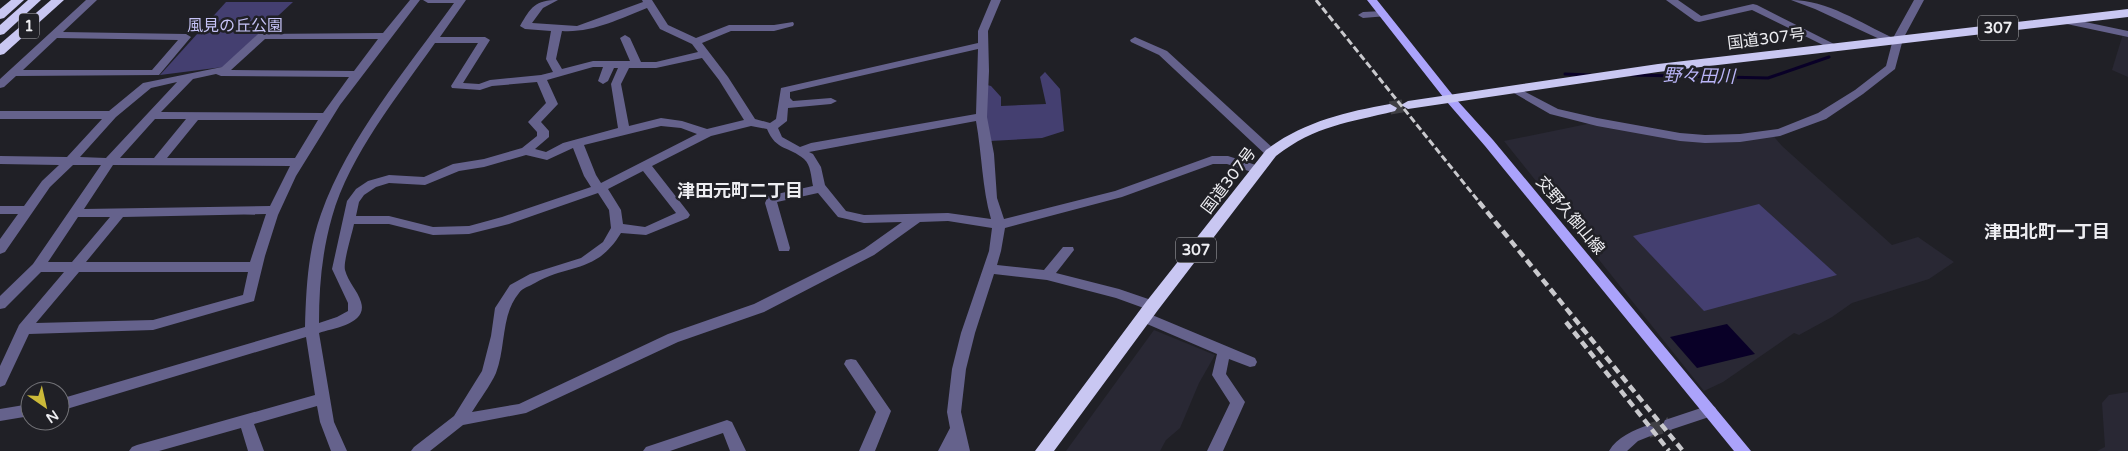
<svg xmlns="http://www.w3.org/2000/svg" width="2128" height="451" font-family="'Varela Round','Noto Sans JP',sans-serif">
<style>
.built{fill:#292834}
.green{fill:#443f70}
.water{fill:#090027}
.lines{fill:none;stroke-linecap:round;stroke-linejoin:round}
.stream{stroke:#090027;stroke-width:3}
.minor-tunnel{stroke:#3f3f44;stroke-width:14;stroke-dasharray:14 7;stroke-linecap:butt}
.highway-tunnel{stroke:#3f3f44;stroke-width:13;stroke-dasharray:13 7;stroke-linecap:butt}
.minor{fill:#65628c;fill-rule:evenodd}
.major{fill:#aba3fb;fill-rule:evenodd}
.highway{fill:#c9c7f2;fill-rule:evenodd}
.rail-far1{stroke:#c9c9cd;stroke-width:3;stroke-dasharray:7 3;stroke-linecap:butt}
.rail{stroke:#c9c9cd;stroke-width:4.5;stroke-dasharray:8 4.5;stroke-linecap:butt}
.labels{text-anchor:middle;stroke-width:5;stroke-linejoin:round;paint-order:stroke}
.shield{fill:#202026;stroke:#b0b0b4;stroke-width:1}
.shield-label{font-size:15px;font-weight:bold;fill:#ededf1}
.park-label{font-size:16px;fill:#c5c2f5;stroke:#202026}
.street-label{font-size:16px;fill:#ededf1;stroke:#202026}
.water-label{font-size:18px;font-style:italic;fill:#bab5f8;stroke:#202026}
.neighbourhood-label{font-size:18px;font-weight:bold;fill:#ededf1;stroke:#202026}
</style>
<rect width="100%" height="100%" fill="#202026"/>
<g class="built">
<polygon points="2123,34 2128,35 2128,77 2112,70"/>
<polygon points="1597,122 1680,137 1771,133 1782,146 1892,245 1918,237 1954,262 1929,279 1852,303 1832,317 1799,335 1794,333 1723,382 1704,391 1504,141"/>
<polygon points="1154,330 1215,355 1199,383 1180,428 1166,440 1160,451 1066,451"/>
<polygon points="2128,392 2128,451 2097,451 2105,447 2102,403 2109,395"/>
</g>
<g class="green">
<polygon points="226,2 293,2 223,67 160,75"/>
<polygon points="1045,72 1060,89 1064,131 1042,138 990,141 984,117 987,85 991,86 1001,97 1001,106 1046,104 1040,77"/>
<polygon points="1759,204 1837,275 1704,311 1633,236"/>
</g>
<polygon class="water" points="1727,324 1755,354 1697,368 1670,337"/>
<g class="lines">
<g class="stream">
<polyline points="1565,74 1590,75"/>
<polyline points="1632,75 1768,78 1829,57"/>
</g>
<polyline class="minor-tunnel" points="1648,431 1670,424"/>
<polyline class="highway-tunnel" points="1390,108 1408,105"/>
<g class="minor">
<path d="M86 0H97L63 32 186 34 191 37 159 75 16 76 4 87 0 88V79ZM57 38 178 40 152 70H23Z"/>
<path d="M410 0H420L340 105 296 176 278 215 265 256 254 301 153 330 29 334 5 385 0 387V366L19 325 64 272H41L5 308 0 309V296L33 264 101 165H73L50 187 5 252 0 254V239L18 214H0V206H24L42 181 59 165 0 164V156L67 157 102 119H0V111H109L143 83 222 67 258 34 383 33ZM265 39H378L354 71 231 70ZM216 74 221 76 349 77 323 113 161 112 193 79ZM177 82 106 158 80 157 116 117 151 88ZM155 119H186L154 158H120ZM198 120H318L295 158H167ZM113 165 290 166 270 206 84 209ZM266 214 250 262H86L123 217ZM78 217H110L72 262H48ZM79 272H248L243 295 153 320 36 323Z"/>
<path d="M423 0H466L440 37H485L490 40 463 83 479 84 490 80 541 75 553 72 546 59 551 31 525 29 520 26C531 7 535 0 558 0L543 8 532 23 577 26 643 2 642 0H652L668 25 696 38 729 25H774L793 22 794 24 793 26 774 31H731L702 43 728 77 755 119 770 123 776 119 781 88 978 43V31L991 0H1001L988 31 989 71 987 117 994 154 997 198 1004 219 1115 191 1212 156H1228L1262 167 1264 170 1258 174 1227 164H1213L1122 197 1005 228 1001 251 997 265 1044 270 1063 247H1073L1074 250 1056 273 1119 289 1157 302 1159 306 1157 310 1152 311 1116 298 1047 280 994 274 975 333 966 369 961 412 970 451H938L950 428 947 412 952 369 961 333 989 251 992 228 948 221 920 222 874 255 764 312 678 342 526 413 463 425 430 451H411L414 447 454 416 482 371 491 336 495 308 510 285 530 274 581 258 603 242 611 228 609 210 598 193 509 224 469 234 433 235 389 224H354C352 234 343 262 345 270 348 282 358 291 361 302 368 324 334 328 319 333L334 422 347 451H331L320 422 317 406 254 424 264 451H248L241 428 159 451H129L132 447 137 445 315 395 306 337 60 411V399L305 327C306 290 308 249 321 214 349 136 406 70 454 3H428ZM647 8 660 29 692 44 698 52 656 62H641L630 38 625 35 620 38 630 61H593L562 69 556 59 562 31C592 33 619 19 647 8ZM435 43H478L451 86 452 88 480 90 492 86 537 82 546 103 528 122 537 132V136L522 148 484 159 453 164 424 177 389 175 368 181 356 189 347 201 332 269 348 303V311L337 317 319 323C319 287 322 252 332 217 350 154 398 96 435 43ZM978 49 976 114 811 143 800 147 782 137 778 128 787 121 788 108 831 104 837 101 831 98 793 101 790 98V92ZM702 58 719 80 744 120 707 129 682 121 661 118 629 126 621 84 629 68H656ZM593 67H603L598 81 603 84 608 81 614 68H618L611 84 618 128 563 143 546 152 535 149 549 137V131L541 122 558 104 547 80ZM976 121C982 154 982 188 991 219L948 213 864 215 846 211 825 185 821 167 813 154 809 152ZM661 126 681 128 697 134 601 183 596 175 584 145ZM751 126 767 129C776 151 789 146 804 159 811 165 811 177 813 186L768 196 765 203 779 251H789L790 248 777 202 818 193 838 217 864 223 902 222 864 249 754 304 668 334 519 404 472 412C480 399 490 386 496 373 506 347 501 314 519 293 522 288 530 286 535 283 570 263 596 274 621 233L646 235 688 218 690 215 688 212 652 166 711 136ZM573 148 584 176 591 187 502 217 469 226 433 227 389 216H356L359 202 364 195 376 187 389 183 425 185 459 171 484 167 526 155 547 160ZM643 171 676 213 645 227 623 224 621 210 608 189Z"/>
<polygon points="1666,0 1678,0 1701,16 1753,4 1757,5 1840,47 1835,50 1831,49 1752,10 1699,22 1695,21"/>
<path d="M1791 0C1827 0 1861 23 1893 38L1914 0H1924L1903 39 1895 69 1863 94 1826 119 1780 136 1740 142 1705 143 1680 141 1597 126 1550 114 1507 89 1508 87H1516L1558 109 1597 118 1680 133 1705 135 1740 134 1778 129 1818 113 1855 90 1886 66 1892 43 1886 42 1815 9Z"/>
<polygon points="1383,11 1388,14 1387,16 1363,18 1358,15 1363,12"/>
<polygon points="2066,18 2128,31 2128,37 2062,23 2062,19"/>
<polygon points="1135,37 1167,51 1275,150 1277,153 1275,156 1267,156 1159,55 1131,42 1130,40"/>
<polygon points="1145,312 1255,358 1257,362 1255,366 1250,367 1229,359 1226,374 1245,402 1223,451 1207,451 1230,403 1212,375 1217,354 1140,321 1138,317 1140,313"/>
<polygon points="851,359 856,360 891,411 875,451 859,451 876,412 844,364 846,360"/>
<polygon points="30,404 30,416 0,421 0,409"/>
<polygon points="1710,405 1715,407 1717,411 1715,415 1670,430 1665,428 1663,424 1665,420"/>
<polygon points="727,420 732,422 746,451 730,451 723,433 670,451 643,451 646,447"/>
<path d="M1648 425 1653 427 1655 431 1653 435 1638 441 1627 451H1609C1617 437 1634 430 1648 425Z"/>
</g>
<polygon class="major" points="1367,0 1377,0 1455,98 1493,140 1751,451 1734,451 1485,146 1447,102"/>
<g class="highway">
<polygon points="11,0 24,0 4,18 0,19 0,9"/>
<polygon points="28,0 41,0 4,34 0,35 0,25"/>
<polygon points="51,0 64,0 4,54 0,55 0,44"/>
<polygon points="2128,9 2128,17 1658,72 1408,109 1401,105 1408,101 1658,64"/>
<path d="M1390 104 1397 108 1395 111C1348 123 1316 125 1276 156L1158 310 1054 451H1035L1146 302 1266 150C1303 122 1345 112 1390 104Z"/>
</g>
<polyline class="rail-far1" points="1316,0 1480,203"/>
<g class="rail">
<polyline points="1479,202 1683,451"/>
<polyline points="1566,322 1669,451"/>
</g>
</g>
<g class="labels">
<g class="shield">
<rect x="19" y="13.5" width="20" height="25" rx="4"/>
<rect x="1978" y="15.5" width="40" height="25" rx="4"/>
<rect x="1176" y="237.5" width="40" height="25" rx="4"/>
</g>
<g class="shield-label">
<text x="29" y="31">1</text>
<text x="1998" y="33">307</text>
<text x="1196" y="255">307</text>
</g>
<g class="park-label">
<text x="235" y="31">風見の丘公園</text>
</g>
<g class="street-label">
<text transform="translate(1766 38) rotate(-7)" y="6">国道307号</text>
<text transform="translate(1228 180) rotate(-53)" y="6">国道307号</text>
<text transform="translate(1571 215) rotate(50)" y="6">交野久御山線</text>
</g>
<g class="water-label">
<text transform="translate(1699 76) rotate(1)" y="6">野々田川</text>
</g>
<g class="neighbourhood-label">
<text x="740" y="197">津田元町二丁目</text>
<text x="2047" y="238">津田北町一丁目</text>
</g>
</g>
<g transform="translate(45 406) rotate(146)"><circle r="24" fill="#202026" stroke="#727277"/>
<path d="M0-4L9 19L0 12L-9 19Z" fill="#cbb939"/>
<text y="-8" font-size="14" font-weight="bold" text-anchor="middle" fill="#ededf1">N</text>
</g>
</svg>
